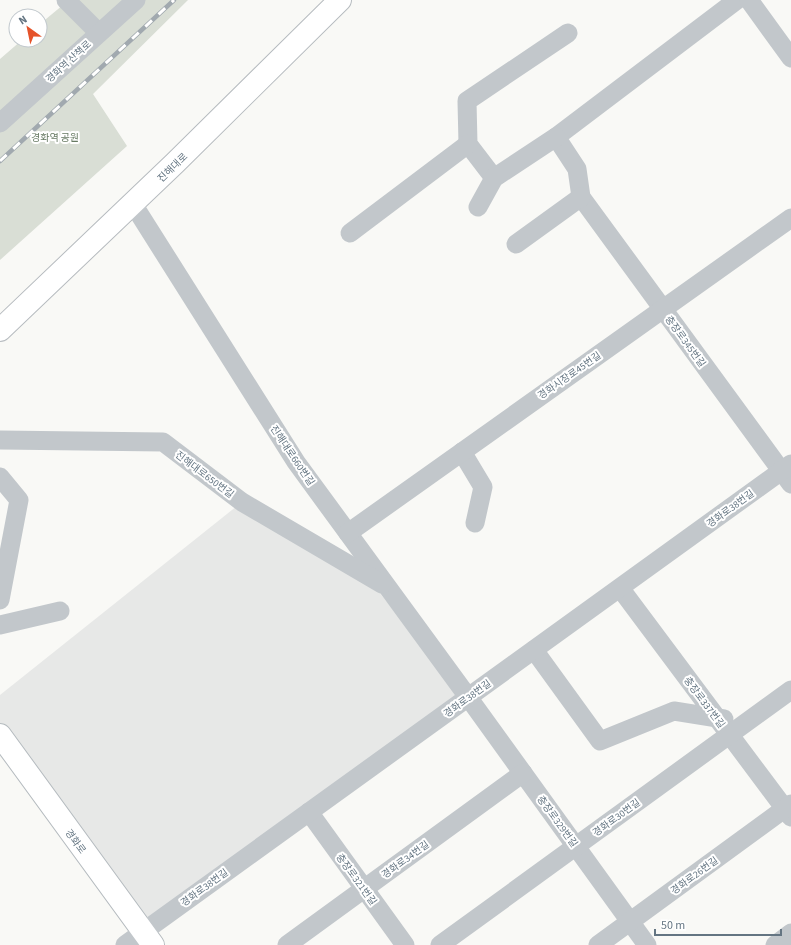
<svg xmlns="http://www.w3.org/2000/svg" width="791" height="945" font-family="'Source Sans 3','Noto Sans KR',sans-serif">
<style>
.built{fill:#e7e8e7}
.green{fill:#d9ded5}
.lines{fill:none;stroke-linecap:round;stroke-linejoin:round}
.secondary-casing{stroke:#b5bbbf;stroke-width:24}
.primary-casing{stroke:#b6bbbf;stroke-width:24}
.street{stroke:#c2c7cb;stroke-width:19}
.secondary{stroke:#fff;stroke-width:22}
.primary{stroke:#fff;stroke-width:22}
.rail-casing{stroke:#a1a9af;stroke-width:4.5}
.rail{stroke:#fff;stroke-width:3;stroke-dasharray:9;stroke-linecap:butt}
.labels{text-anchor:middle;stroke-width:4;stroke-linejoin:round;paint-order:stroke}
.street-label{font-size:10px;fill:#647582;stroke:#fff}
.park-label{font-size:10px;fill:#677a63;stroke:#fff}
</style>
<rect width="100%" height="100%" fill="#f9f9f6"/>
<polygon class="built" points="242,502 379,592 462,696 145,924 0,724 0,695"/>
<polygon class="green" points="69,0 188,0 93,94 127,146 0,260 0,59 22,40 40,40 40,24"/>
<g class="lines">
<g class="secondary-casing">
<polyline id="secondary" points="0,735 153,945"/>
</g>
<g class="primary-casing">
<polyline id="primary" points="0,330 175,163 340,0"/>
</g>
<g class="street">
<polyline points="66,0 99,33"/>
<polyline points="737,0 556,137 577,169 581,197 791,484"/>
<polyline points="749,0 791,58"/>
<polyline points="0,123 136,0"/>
<polyline points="494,178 468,144 467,101 568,33"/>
<polyline points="133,204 296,462 468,697 647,945"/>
<polyline points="478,207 494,178 556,137"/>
<polyline points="350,233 468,144"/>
<polyline points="516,244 581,197"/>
<polyline points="0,440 163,442 242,502 382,584"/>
<polyline points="462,452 483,487 475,523"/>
<polyline points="0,477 19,500 0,600"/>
<polyline points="348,533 791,218"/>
<polyline points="620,588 791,817"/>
<polyline points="0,625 60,611"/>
<polyline points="534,650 600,741 674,711 724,719"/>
<polyline points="309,812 405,945"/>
<polyline points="125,945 791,464"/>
<polyline points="287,945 523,773"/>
<polyline points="440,945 791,690"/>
<polyline points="598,945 791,804"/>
<polyline points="775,945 791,933"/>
</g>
<use href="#secondary" class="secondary"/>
<use href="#primary" class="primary"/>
<g class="rail-casing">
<polyline id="rail" points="0,161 174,0"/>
</g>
<use href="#rail" class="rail"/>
</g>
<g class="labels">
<g class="street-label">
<text transform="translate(68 61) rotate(-42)" y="4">경화역 산책로</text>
<text transform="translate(172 167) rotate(-44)" y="4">진해대로</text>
<text transform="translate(686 341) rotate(54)" y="4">충장로345번길</text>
<text transform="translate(569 375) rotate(-35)" y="4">경화시장로45번길</text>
<text transform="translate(293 455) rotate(56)" y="4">진해대로660번길</text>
<text transform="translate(205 474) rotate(37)" y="4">진해대로650번길</text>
<text transform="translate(730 508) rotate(-36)" y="4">경화로38번길</text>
<text transform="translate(467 698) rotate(-36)" y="4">경화로38번길</text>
<text transform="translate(705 702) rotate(53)" y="4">충장로337번길</text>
<text transform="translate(616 817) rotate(-36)" y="4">경화로30번길</text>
<text transform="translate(558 821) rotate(54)" y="4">충장로329번길</text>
<text transform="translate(76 841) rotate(54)" y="4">경화로</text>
<text transform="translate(405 859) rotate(-36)" y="4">경화로34번길</text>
<text transform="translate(694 875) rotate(-36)" y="4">경화로26번길</text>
<text transform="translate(357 879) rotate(54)" y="4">충장로321번길</text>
<text transform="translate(204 887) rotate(-36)" y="4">경화로38번길</text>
</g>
<g class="park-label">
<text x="55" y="141">경화역 공원</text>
</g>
</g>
<g transform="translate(28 28) rotate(327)"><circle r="19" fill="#ffffff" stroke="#c1c8cd"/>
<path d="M0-3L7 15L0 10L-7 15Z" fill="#e5532a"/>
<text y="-6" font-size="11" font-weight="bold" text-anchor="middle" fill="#647582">N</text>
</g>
<path d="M655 929v6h126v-6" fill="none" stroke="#647582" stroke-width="2"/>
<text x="661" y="929" font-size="12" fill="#647582" stroke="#ffffff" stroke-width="3" paint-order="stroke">50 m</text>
</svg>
